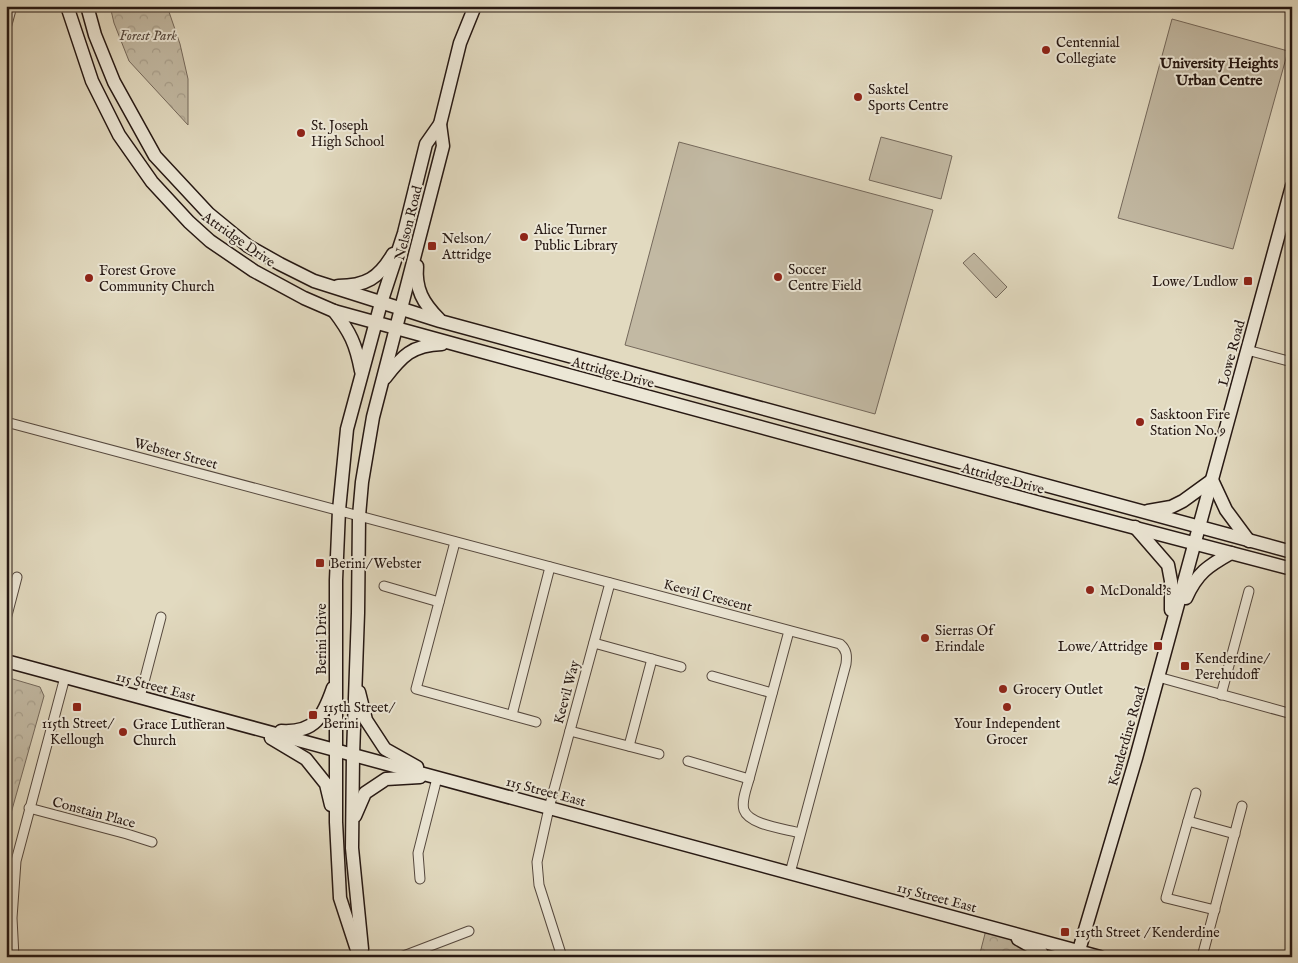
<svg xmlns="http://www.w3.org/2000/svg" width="1298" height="963" font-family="'IM FELL English',serif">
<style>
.park{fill:url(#park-crowns);stroke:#74685b}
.pitch{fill:#c2b9a3;stroke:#74685b}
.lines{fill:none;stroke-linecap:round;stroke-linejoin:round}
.street-casing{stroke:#55483e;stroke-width:11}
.secondary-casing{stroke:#261813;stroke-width:15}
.street{stroke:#ece7d6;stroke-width:9}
.secondary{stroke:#ece7d6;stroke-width:12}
.poi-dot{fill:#8f2418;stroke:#ece7d6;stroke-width:2}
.labels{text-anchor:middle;stroke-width:4;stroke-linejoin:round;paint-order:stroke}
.park-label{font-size:14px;font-style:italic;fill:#55483e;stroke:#ece7d6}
.poi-label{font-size:14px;fill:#261813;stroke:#ece7d6;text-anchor:start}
.street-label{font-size:14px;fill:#261813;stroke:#ece7d6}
.neighbourhood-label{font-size:15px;font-weight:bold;fill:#261813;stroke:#ece7d6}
</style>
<defs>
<pattern id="park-crowns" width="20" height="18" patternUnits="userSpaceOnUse" patternTransform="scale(1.25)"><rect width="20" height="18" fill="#c2b9a3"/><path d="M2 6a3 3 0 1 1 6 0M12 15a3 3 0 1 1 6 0" fill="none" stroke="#a79e8b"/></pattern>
</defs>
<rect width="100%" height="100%" fill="#e2dac0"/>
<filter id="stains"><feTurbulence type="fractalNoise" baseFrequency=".004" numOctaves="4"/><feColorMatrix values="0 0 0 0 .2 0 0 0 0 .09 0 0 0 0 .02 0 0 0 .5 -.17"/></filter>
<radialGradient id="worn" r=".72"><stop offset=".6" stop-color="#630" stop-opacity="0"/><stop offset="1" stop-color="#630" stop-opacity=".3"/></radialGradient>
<g class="park">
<polygon points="110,6 167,6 180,44 188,79 188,125 129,61 114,23"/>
<polygon points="6,677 40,687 44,696 6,831"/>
<polygon points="987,926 1043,957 979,957"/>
</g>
<g class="pitch">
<polygon points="1172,19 1288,51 1233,249 1118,218"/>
<polygon points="881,137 952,156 941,199 869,180"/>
<polygon points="679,142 933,210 875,414 625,345"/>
<polygon points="974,253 1007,287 996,298 963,263"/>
</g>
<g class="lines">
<g class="street-casing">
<g id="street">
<polyline points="6,28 12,6"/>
<polyline points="1247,350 1292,362"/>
<path d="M6 422 840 644C847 650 847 656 846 664L790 873"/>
<polyline points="455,542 416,689 536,722"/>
<polyline points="384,586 439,602"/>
<polyline points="6,619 17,577"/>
<path d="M789 631 749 779C747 787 741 801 744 810 749 825 786 829 800 833"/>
<polyline points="594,643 681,667"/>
<polyline points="712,676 772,693"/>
<polyline points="1158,677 1292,714"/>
<polyline points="1221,695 1249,591"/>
<polyline points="140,697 161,617"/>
<polyline points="512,715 550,567"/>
<polyline points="570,731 659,754"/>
<polyline points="629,746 652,659"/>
<polyline points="688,761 749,779"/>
<polyline points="1196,793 1166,898 1215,910"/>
<polyline points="29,808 127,834 152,842"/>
<polyline points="1188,821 1235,834"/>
<polyline points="420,879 418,853 437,778"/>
<polyline points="14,957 12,918 16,861 65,677"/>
<polyline points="401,957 469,931"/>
<polyline points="562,957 539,885 537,862 549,808 610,583"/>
<polyline points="1202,957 1242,806"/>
<polyline points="1291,957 1292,953"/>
</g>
</g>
<g class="secondary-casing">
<g id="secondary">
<polyline points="67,6 92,81 119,135 152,182 189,222 210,241 254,271 304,298 334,311 465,347 1044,504 1292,569"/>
<polyline points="87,6 95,35 114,82 155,156 209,214 248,246 280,264 314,281 440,321 1292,552"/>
<path d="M417 266C415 289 423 303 439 319"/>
<path d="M338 286C366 286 379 278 393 254"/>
<path d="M334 311C350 332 356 344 361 371"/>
<path d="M385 378C402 356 412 345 442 344"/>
<polyline points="1212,480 1226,510 1249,541"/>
<polyline points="1148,511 1171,507 1183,501 1212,480"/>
<polyline points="1135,527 1168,565 1171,581 1171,610"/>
<path d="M1186 598C1197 573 1208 566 1231 553"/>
<polyline points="6,661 1100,957"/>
<polyline points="359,692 366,720 385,749 417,767"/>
<path d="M281 731C315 733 323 717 333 688"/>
<polyline points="271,738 306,759 326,784 331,805"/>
<polyline points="355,816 365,793 386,779 420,777"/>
<polyline points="1018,939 1041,952 1043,957"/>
<polyline points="362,949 352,848 353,755 358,613 359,516 362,482 373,417 443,146 440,124"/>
<polyline points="361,957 356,947 340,898 336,822 336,580 339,510 347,429 381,303 404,233 426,144 440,124 460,43 475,6"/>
<polyline points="1077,957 1136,758 1292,186"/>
</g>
</g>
<use href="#street" class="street"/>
<use href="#secondary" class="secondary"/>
</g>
<g class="poi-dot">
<circle cx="1046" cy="50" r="5"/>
<circle cx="858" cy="97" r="5"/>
<circle cx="301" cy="133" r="5"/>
<circle cx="524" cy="237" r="5"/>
<rect x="427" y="241" width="10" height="10" rx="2.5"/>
<circle cx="778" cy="277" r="5"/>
<circle cx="89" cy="278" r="5"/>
<rect x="1243" y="276" width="10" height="10" rx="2.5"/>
<circle cx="1140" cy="422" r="5"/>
<rect x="315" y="558" width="10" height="10" rx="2.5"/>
<circle cx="1090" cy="590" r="5"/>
<circle cx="925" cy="638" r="5"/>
<rect x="1153" y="641" width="10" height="10" rx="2.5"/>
<rect x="1180" y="661" width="10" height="10" rx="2.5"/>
<circle cx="1003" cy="689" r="5"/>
<rect x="72" y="702" width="10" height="10" rx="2.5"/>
<circle cx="1007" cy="707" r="5"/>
<rect x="308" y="710" width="10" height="10" rx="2.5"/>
<circle cx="123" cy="732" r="5"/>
<rect x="1060" y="927" width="10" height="10" rx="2.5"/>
</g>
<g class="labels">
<g class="park-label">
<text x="148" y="40">Forest Park</text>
</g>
<g class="poi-label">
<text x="1056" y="47">Centennial<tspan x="1056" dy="16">Collegiate</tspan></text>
<text x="868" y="94">Sasktel<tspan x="868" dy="16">Sports Centre</tspan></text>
<text x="311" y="130">St. Joseph<tspan x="311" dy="16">High School</tspan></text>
<text x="534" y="234">Alice Turner<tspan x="534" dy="16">Public Library</tspan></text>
<text x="442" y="243">Nelson/<tspan x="442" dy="16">Attridge</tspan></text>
<text x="788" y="274">Soccer<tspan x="788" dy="16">Centre Field</tspan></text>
<text x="99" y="275">Forest Grove<tspan x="99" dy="16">Community Church</tspan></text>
<text x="1238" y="286" text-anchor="end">Lowe/ Ludlow</text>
<text x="1150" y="419">Sasktoon Fire<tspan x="1150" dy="16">Station No. 9</tspan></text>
<text x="330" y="568">Berini/ Webster</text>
<text x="1100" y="595">McDonald's</text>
<text x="935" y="635">Sierras Of<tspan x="935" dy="16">Erindale</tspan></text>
<text x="1148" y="651" text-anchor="end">Lowe/ Attridge</text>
<text x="1195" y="663">Kenderdine/<tspan x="1195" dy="16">Perehudoff</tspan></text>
<text x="1013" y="694">Grocery Outlet</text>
<text x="323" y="712">115th Street/<tspan x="323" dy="16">Berini</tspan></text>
<text x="77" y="728" text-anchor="middle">115th Street/<tspan x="77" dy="16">Kellough</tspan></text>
<text x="1007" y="728" text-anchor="middle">Your Independent<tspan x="1007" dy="16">Grocer</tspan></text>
<text x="133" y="729">Grace Lutheran<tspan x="133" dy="16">Church</tspan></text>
<text x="1075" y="937">115th Street / Kenderdine</text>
</g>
<g class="street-label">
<text transform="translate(408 223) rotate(-76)" y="5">Nelson Road</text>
<text transform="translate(239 239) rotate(35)" y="5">Attridge Drive</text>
<text transform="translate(1231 353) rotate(-75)" y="5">Lowe Road</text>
<text transform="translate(613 372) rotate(15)" y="5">Attridge Drive</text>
<text transform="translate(176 453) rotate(15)" y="5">Webster Street</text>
<text transform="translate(1003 478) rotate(15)" y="5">Attridge Drive</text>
<text transform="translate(708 595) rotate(15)" y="5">Keevil Crescent</text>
<text transform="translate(321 639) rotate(-90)" y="5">Berini Drive</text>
<text transform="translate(156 686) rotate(15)" y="5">115 Street East</text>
<text transform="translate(566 692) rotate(-75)" y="5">Keevil Way</text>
<text transform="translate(1126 736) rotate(-74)" y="5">Kenderdine Road</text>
<text transform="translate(546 791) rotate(15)" y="5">115 Street East</text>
<text transform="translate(94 812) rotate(15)" y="5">Constain Place</text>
<text transform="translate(937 897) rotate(15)" y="5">115 Street East</text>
</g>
<g class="neighbourhood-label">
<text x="1219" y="68">University Heights<tspan x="1219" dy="17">Urban Centre</tspan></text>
</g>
</g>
<rect width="1298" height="963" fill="none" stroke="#e2dac0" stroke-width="25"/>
<rect x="8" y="8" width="1283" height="948" fill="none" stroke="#261813" stroke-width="2.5"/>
<rect x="12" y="12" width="1273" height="938" fill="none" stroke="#261813"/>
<rect width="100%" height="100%" filter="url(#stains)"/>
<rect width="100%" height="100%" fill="url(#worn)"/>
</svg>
